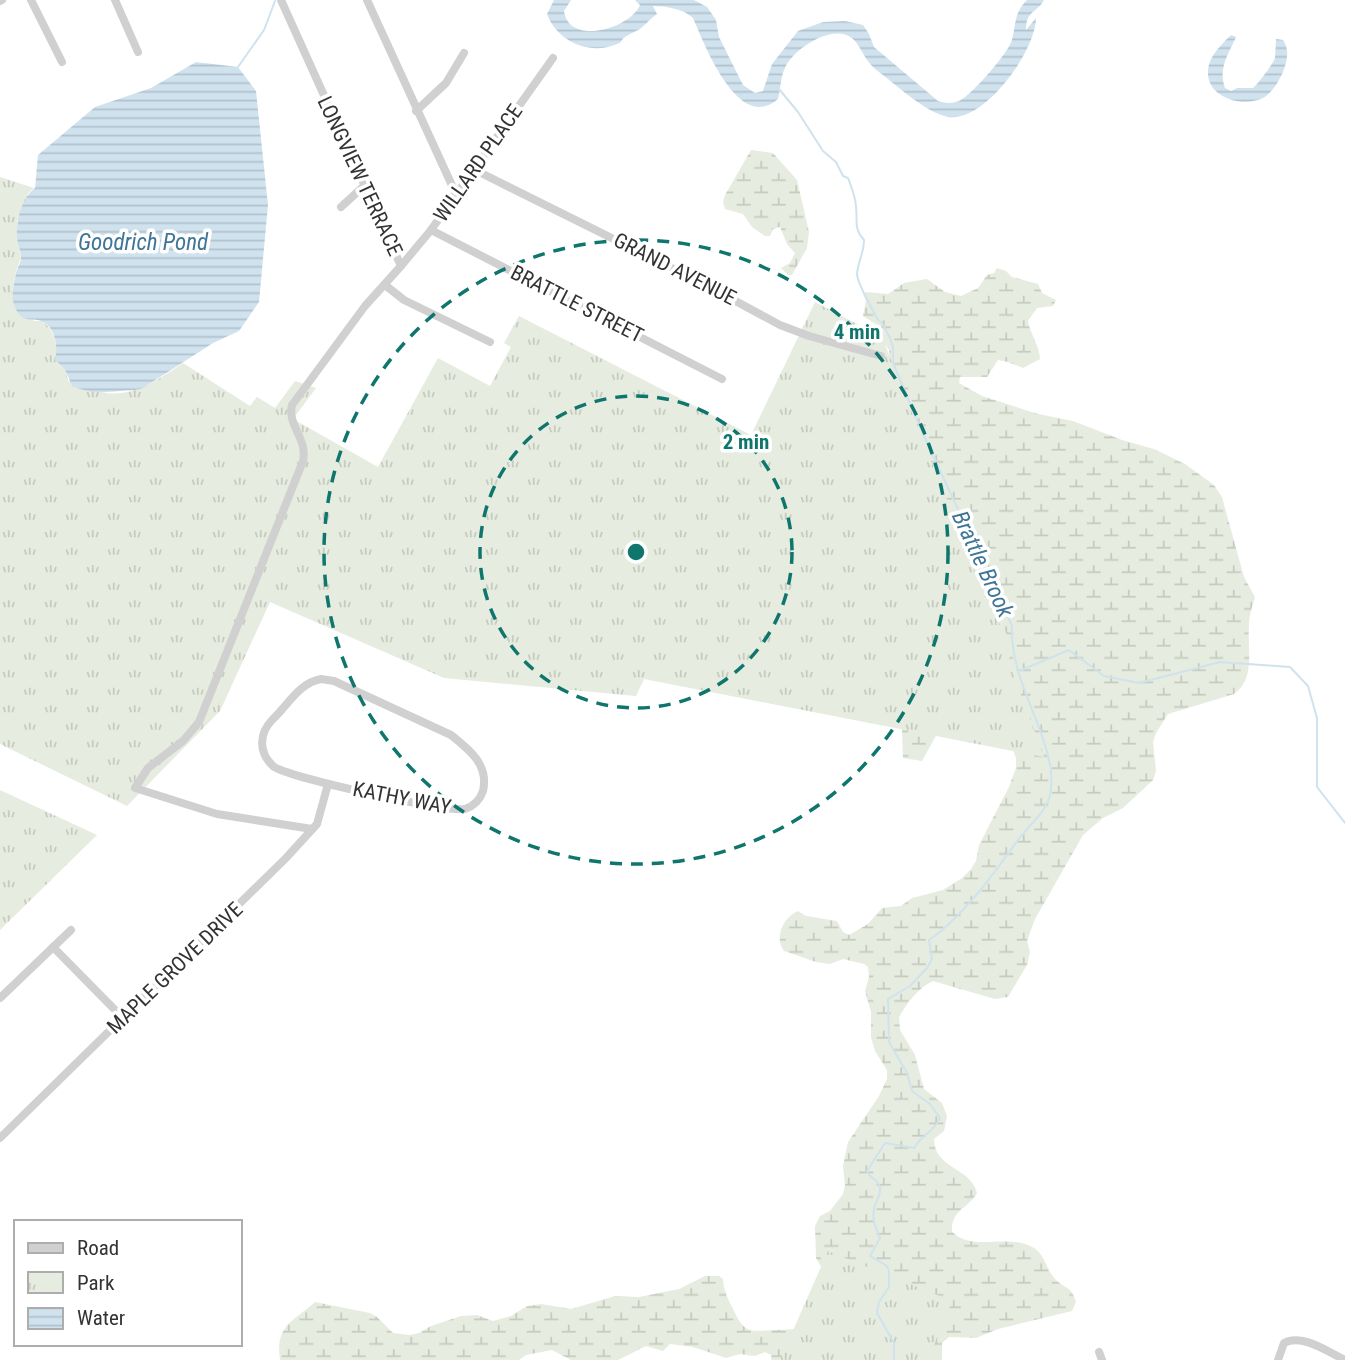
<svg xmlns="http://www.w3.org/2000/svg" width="1345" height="1360" font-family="'Roboto Condensed',sans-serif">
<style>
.wetland{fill:url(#wetland-marsh)}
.park{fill:url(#park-tufts)}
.water{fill:url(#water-rules)}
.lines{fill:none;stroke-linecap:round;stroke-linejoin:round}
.stream{stroke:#cfe2ee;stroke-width:2}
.street{stroke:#d0d0d0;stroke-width:8}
.ring{fill:none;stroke:#0f766e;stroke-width:3.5;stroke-dasharray:12 9}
.labels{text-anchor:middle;stroke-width:7;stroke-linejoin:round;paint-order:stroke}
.street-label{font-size:21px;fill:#333;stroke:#fff}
.water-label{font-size:23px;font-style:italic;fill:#3f7597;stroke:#fff}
.centre{fill:#0f766e;stroke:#fff;stroke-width:3.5}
.ring-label{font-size:21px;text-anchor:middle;font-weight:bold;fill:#0f766e;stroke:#fff;stroke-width:7;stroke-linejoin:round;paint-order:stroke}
</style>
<defs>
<pattern id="wetland-marsh" width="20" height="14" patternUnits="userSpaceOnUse" patternTransform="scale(1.75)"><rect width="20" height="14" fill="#e6ecdf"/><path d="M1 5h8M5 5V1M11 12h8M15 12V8" fill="none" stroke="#c6cbc0"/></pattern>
<pattern id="park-tufts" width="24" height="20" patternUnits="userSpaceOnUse" patternTransform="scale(1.75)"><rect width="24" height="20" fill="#e6ecdf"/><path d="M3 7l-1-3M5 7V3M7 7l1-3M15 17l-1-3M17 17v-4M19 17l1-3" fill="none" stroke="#c6cbc0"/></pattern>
<pattern id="water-rules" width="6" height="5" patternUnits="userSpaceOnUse" patternTransform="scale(1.75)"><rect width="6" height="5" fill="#cfe2ee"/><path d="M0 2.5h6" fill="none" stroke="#b2c2cd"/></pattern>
</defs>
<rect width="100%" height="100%" fill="#fff"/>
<g class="wetland">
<polygon points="751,150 773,153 797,180 809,232 807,248 792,275 788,275 781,268 790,263 795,253 787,244 780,227 773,229 770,236 765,236 752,227 743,214 725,209 723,202 725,195"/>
<path d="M997 268 1006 271 1012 277 1038 284 1042 293 1056 300 1053 306 1037 308 1028 321C1030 334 1040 346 1040 359L1023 368 1008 362 998 360 987 377H960L959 383 982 396 1038 414 1073 421 1122 440 1154 449 1185 464 1214 485 1222 497 1244 577 1255 597C1252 607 1249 616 1249 625 1247 650 1256 678 1234 694L1168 714 1156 733 1153 742 1156 771 1153 780 1123 808 1103 818 1083 835 1035 919 1027 941 1030 952 1027 965 1008 997 995 999 933 981C918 988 907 1003 899 1017L900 1030 915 1055 924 1089 942 1103 947 1116 944 1131 934 1139C934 1169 971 1167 977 1193 967 1210 951 1209 952 1232 975 1253 1008 1232 1034 1248 1045 1255 1047 1271 1055 1279 1066 1290 1071 1285 1076 1302L1072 1311 998 1329 976 1338 949 1337 942 1343V1360H771V1355L765 1352 755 1356 740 1354 726 1358 693 1347 670 1344 663 1351 646 1346 618 1360H571L552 1350 526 1355 519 1360H280C275 1325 293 1322 315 1302L370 1313 377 1317 393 1333 410 1335 419 1333 431 1326 461 1316 477 1315 493 1321 511 1316 527 1306 541 1304 571 1309 615 1296 639 1297 679 1289 705 1276H719L723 1279C724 1294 728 1298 734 1311 745 1335 752 1331 775 1330 787 1330 797 1329 808 1326L828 1279 816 1258 815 1226 820 1216 830 1211 843 1194 845 1185 843 1166 848 1142 879 1096 887 1079V1070L875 1051 871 1037V1012L865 991 869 977 868 967 864 964 843 959 830 964 816 962 784 951C774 938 783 917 798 911L806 916 837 921 843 932 849 935 868 924 882 908 901 906 912 898 943 890 962 878 971 869 976 861 979 845 1009 787 1016 768V758L1009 738 938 732 922 761 903 758 889 350 884 343 880 327 863 316 866 300 863 294 866 292 888 294 904 283 927 279 945 292 961 296 978 288 987 275 994 273Z"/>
</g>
<g class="park">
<path d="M0 177 34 188 29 192 17 222V238L21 258 16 271 12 291 34 321H42C56 331 57 347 57 363L65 370 68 381C80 384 94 391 106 393 134 397 161 378 183 363L250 406 257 397 275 408 295 381 316 388 293 419 378 467 438 358 490 386 511 347 504 343 519 316 751 435 815 302 882 337 990 610 1011 640 1009 663 1044 757 644 679 636 696 444 678 270 602 220 711 127 806 0 744Z"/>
<polygon points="0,790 97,835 0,930"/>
<polygon points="828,1251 952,1301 928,1360 780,1360"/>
</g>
<g class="water">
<path d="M554 0H571L564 11C569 47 631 28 640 5L635 0H694L707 7 716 20 719 37 743 85 755 93 763 91 772 64 798 31 823 22 845 21 863 25 869 34 874 47 938 101C944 103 952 104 959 101 971 96 1009 52 1012 40 1016 24 1014 13 1027 0H1044C1037 13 1026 10 1026 30L1036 18C1036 50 985 123 948 117 924 112 896 84 875 69 864 59 860 45 853 39 834 22 793 49 785 68 780 78 781 88 778 99 738 134 704 43 693 18 684 9 666 6 653 6L657 14C650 19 646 24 640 29 635 32 629 34 625 37 619 42 624 41 617 44 589 56 557 41 547 14Z"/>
<path d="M1231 35 1236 37C1228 55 1218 68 1225 88L1231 91 1237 88H1253C1258 84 1273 64 1275 58L1276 39 1283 40C1290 50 1287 61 1283 72 1279 81 1272 93 1263 98 1243 108 1207 98 1208 72 1208 57 1221 45 1231 35Z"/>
<path d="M196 62 238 67 256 91 268 205 259 302 239 331 213 343 143 388C135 391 128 390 120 391 102 393 89 393 72 386L65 370 55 360C58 349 56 328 43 322 35 317 26 323 19 314 9 301 13 287 16 273 17 268 21 263 21 258 21 251 17 244 17 237 16 221 22 197 35 188L38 155 95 107 151 88Z"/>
</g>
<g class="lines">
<g class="stream">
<polyline points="238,67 264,30 275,1"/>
<path d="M779 89 798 112 823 151 836 162 843 176 848 178C851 186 856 198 856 207 858 221 853 228 864 240 864 253 858 261 857 274 857 282 873 311 878 320L882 323 890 338 893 347V363L919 425 1012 626C1010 678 1043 720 1051 770 1052 782 1052 797 1045 807 1038 819 1026 829 1018 840 995 872 962 918 929 940L932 959 927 968 910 986 888 999 889 1042 907 1073 912 1091 930 1104 940 1118C935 1131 921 1135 914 1148L885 1143 867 1171C869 1179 879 1179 880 1188 881 1194 877 1199 875 1205 871 1221 875 1224 880 1238L870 1256 887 1266 889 1271V1287L879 1302 877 1313 894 1343V1360"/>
<polyline points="1019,671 1069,650 1104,676 1139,683 1220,662 1290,667 1308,686 1317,718 1317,787 1345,823"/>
</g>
<g class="street">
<polyline points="31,0 62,62"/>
<polyline points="115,0 138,52"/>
<path d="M281 0 401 266 365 306 292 405C287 425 308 439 303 461L199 722 183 741 148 768 135 788 217 814 312 829"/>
<polyline points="367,0 455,192"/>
<polyline points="0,1 2,0"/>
<polyline points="416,111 446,83 464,53"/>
<polyline points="473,169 704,284 780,325 809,336 881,356"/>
<polyline points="341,207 364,186"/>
<polyline points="431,230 722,379"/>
<polyline points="401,266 431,230 553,58"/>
<polyline points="385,285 404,300 490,342"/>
<path d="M321 679 334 681 451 735C470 750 489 765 483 791 480 800 474 806 465 809 449 813 285 777 273 766 258 752 259 733 273 719 288 705 299 683 321 679Z"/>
<polyline points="53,947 123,1018"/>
<polyline points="0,998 71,930"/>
<polyline points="0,1138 286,858 317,824 328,784"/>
<polyline points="1099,1352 1102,1360"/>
<path d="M1278 1360 1284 1343C1302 1333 1328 1352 1345 1360"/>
</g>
</g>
<g class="ring">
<circle cx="636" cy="552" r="156"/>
<circle cx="636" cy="552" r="312"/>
</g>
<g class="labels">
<g class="street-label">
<text transform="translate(478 163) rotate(-55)" y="7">WILLARD PLACE</text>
<text transform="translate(360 176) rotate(65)" y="7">LONGVIEW TERRACE</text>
<text transform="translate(675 269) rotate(27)" y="7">GRAND AVENUE</text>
<text transform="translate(577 304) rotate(27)" y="7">BRATTLE STREET</text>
<text transform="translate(402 798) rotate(11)" y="7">KATHY WAY</text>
<text transform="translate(175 968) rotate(-44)" y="7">MAPLE GROVE DRIVE</text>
</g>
<g class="water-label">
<text x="143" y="250">Goodrich Pond</text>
<text transform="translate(983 564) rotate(65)" y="8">Brattle Brook</text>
</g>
</g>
<circle cx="636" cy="552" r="10" class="centre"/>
<g class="ring-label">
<text x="857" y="339">4 min</text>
<text x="746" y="449">2 min</text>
</g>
<rect x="14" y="1220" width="228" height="126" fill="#ffffff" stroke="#adadad" stroke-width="2"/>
<rect x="28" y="1243" width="35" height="10" fill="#d0d0d0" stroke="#adadad" stroke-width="2"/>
<text x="77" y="1255" font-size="21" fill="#333333">Road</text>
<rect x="28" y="1272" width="35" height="21" fill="url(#park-tufts)" stroke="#adadad" stroke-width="2"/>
<text x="77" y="1290" font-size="21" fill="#333333">Park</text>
<rect x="28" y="1308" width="35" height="21" fill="url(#water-rules)" stroke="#adadad" stroke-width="2"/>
<text x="77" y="1325" font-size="21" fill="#333333">Water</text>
</svg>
